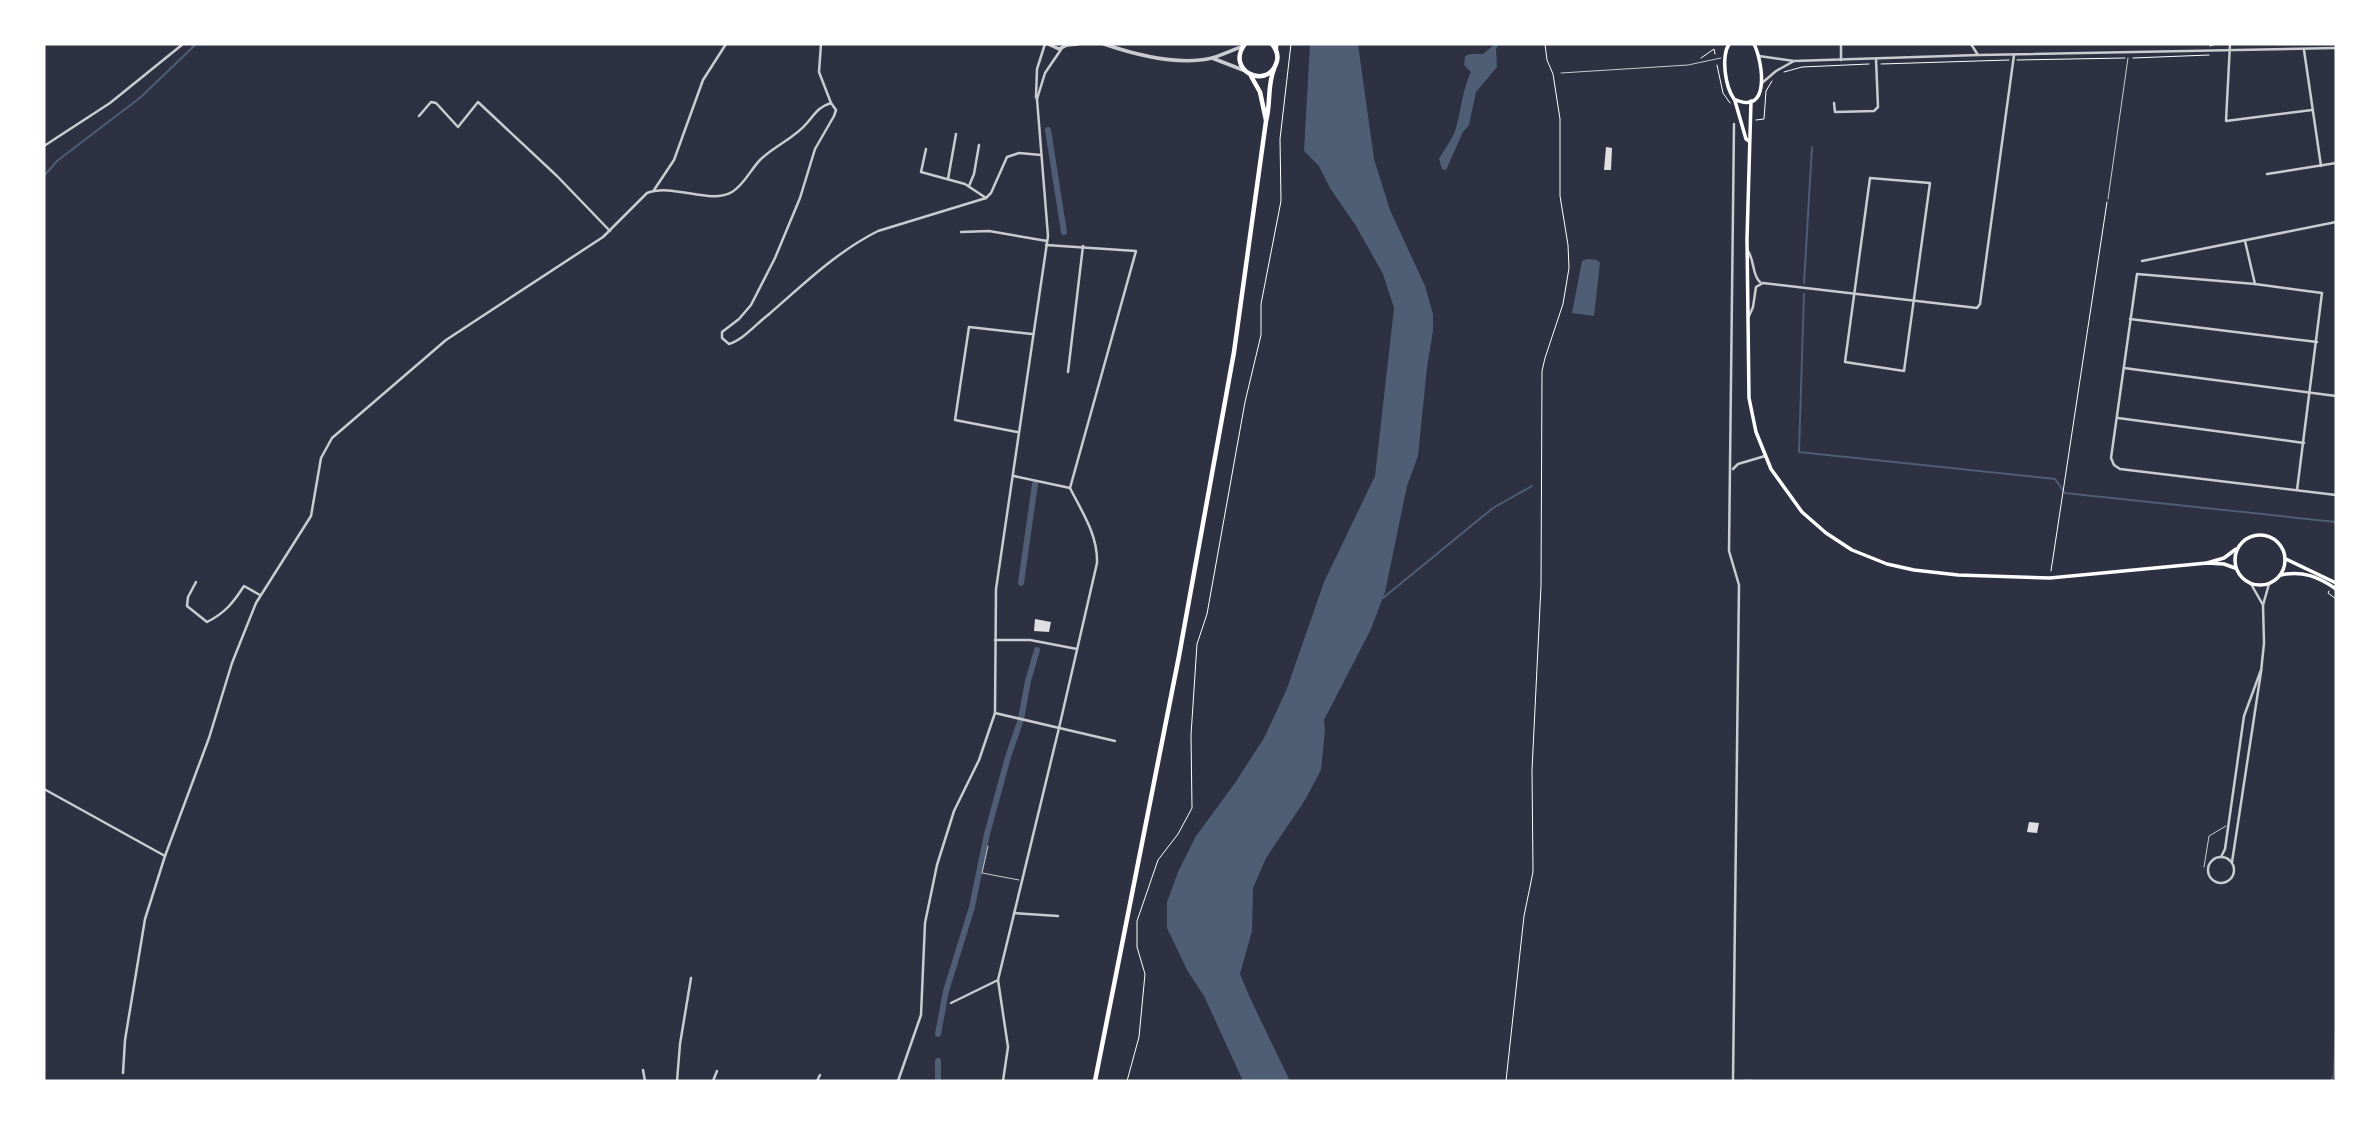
<svg xmlns="http://www.w3.org/2000/svg" width="2380" height="1125" font-family="'Sofia Sans Condensed',sans-serif">
<style>
.water{fill:#4f5d75}
.lines{fill:none;stroke-linecap:round;stroke-linejoin:round}
.stream{stroke:#4f5d75;stroke-width:2}
.canal{stroke:#4f5d75;stroke-width:6}
.building{fill:#e0e0e3}
.path{stroke:#fff;stroke-width:1}
.service{stroke:#caccd0;stroke-width:1}
.minor{stroke:#caccd0;stroke-width:2.5}
.tertiary{stroke:#caccd0;stroke-width:3.5}
.secondary{stroke:#fff;stroke-width:3.5}
.primary{stroke:#fff;stroke-width:4.5}
.trunk{stroke:#fff;stroke-width:4.5}
</style>
<rect width="100%" height="100%" fill="#2d3142"/>
<g class="water">
<polygon points="1310,44 1358,44 1374,159 1390,210 1425,286 1433,314 1433,331 1427,367 1418,456 1407,486 1385,592 1371,629 1324,720 1325,730 1321,770 1305,800 1266,858 1253,888 1252,931 1240,974 1250,998 1290,1081 1243,1081 1204,996 1187,970 1167,928 1167,902 1178,872 1196,836 1235,783 1264,738 1286,691 1324,582 1375,476 1394,308 1383,274 1356,226 1330,188 1319,166 1304,151"/>
<path d="M1495 44H1499L1496 49 1497 67 1476 92 1469 125 1463 132 1446 170 1442 169 1439 159C1444 149 1453 139 1456 128 1461 111 1463 87 1471 72L1464 65 1465 56 1470 54H1483Z"/>
<polygon points="1588,259 1597,260 1600,263 1594,316 1572,313 1582,261"/>
</g>
<g class="lines">
<g class="stream">
<polyline points="44,176 57,161 141,97 196,44"/>
<polyline points="1804,283 1812,147"/>
<polyline points="1804,294 1799,452 2055,479 2065,493 2336,522"/>
<polyline points="1383,598 1493,508 1532,486"/>
<polyline points="2331,1081 2334,1075 2336,1027"/>
</g>
<g class="canal">
<polyline points="1048,130 1064,232"/>
<polyline points="1021,583 1035,484"/>
<polyline points="938,1034 946,991 972,907 987,834 1008,757 1021,719 1028,681 1037,650"/>
<polyline points="938,1061 938,1081"/>
</g>
</g>
<g class="building">
<polygon points="1606,147 1612,148 1611,170 1604,170"/>
<polygon points="1035,619 1051,622 1049,632 1034,631"/>
<polygon points="2029,822 2039,823 2037,833 2027,832"/>
</g>
<g class="lines">
<g class="path">
<polyline points="2210,46 2216,44"/>
<polyline points="1701,58 1714,49 1715,54"/>
<polyline points="2133,58 2209,55"/>
<polyline points="2017,60 2125,58"/>
<polyline points="1881,64 2009,60"/>
<polyline points="1717,65 1723,93 1730,103"/>
<polyline points="1784,72 1802,67 1869,64"/>
<polyline points="1756,120 1764,119 1766,91 1772,81"/>
<polyline points="2051,571 2107,202"/>
<polyline points="2329,591 2328,593 2336,599"/>
<polyline points="1127,1081 1139,1037 1145,974 1137,947 1137,921 1158,860 1178,834 1192,808 1191,735 1197,644 1207,614 1245,402 1261,335 1261,304 1281,201 1280,139 1291,44"/>
<polyline points="1506,1081 1524,916 1533,872 1532,770 1541,586 1542,371 1545,358 1563,304 1569,268 1568,245 1560,196 1560,119 1553,74 1547,60 1545,44"/>
</g>
<g class="service">
<polyline points="1561,73 1688,65 1721,58"/>
<polyline points="2108,199 2128,58"/>
<polyline points="988,846 982,873 1019,880"/>
<polyline points="2204,867 2209,836 2226,826"/>
</g>
<g class="minor">
<polyline points="821,44 819,72 831,103"/>
<polyline points="1971,44 1978,55"/>
<polyline points="2230,44 2226,121 2312,110"/>
<polyline points="2304,50 2321,166"/>
<polyline points="1759,56 1794,61 1978,55 2336,48"/>
<polyline points="1841,60 1841,44"/>
<polyline points="1762,83 1776,71 1794,61"/>
<polyline points="1036,97 1037,99 1045,73 1062,48"/>
<polyline points="1036,97 1037,69 1045,44"/>
<polyline points="1834,103 1835,112 1874,111 1878,107 1876,59"/>
<polyline points="419,116 431,102 436,103 458,127 478,102 557,176 610,231"/>
<polyline points="44,146 110,103 183,44"/>
<polyline points="926,149 921,172 965,184 986,198"/>
<polyline points="2267,174 2336,163"/>
<polygon points="1870,178 1930,183 1904,371 1845,362"/>
<polyline points="948,179 956,134"/>
<polyline points="969,186 974,174 979,145"/>
<polyline points="654,190 674,160 703,80 726,44"/>
<polyline points="961,232 989,231 1047,241"/>
<polyline points="2245,241 2255,284"/>
<polyline points="1046,245 1136,251 1070,488"/>
<path d="M1748 251C1755 262 1752 275 1760 282"/>
<polyline points="2142,261 2336,222"/>
<polyline points="1763,283 1977,308 1980,304 2014,55"/>
<polyline points="1749,316 1753,307 1756,287 1763,283"/>
<polyline points="2130,319 2317,342"/>
<polyline points="2124,368 2336,396"/>
<polyline points="1068,372 1083,246"/>
<polyline points="2118,418 2304,443"/>
<polyline points="1017,432 955,420 969,327 1032,334"/>
<polyline points="1733,469 1738,464 1765,456"/>
<polyline points="1014,476 1070,488"/>
<polyline points="2297,490 2322,293 2255,284 2137,274 2111,458 2114,465 2120,469 2336,495"/>
<path d="M196 582 188 597 187 606 207 622C225 613 233 603 244 586L260 595"/>
<polyline points="2251,584 2263,605"/>
<polyline points="995,640 1030,640 1077,649"/>
<polyline points="995,713 1115,741"/>
<path d="M44 789 165 856 209 738 232 663 256 603 311 516 321 458 332 438 446 340 603 237 647 193C673 183 710 205 732 192 744 185 751 169 760 160 774 146 795 138 807 123 815 114 818 107 831 103L836 110 834 116 815 149 800 198 775 258 751 305 739 319 722 332V338L729 344C743 340 756 324 768 315 803 285 836 252 878 231L986 198 991 193 1007 157 1019 153 1041 155"/>
<circle cx="2221" cy="870" r="13"/>
<polyline points="2221,857 2225,849 2244,716 2261,670"/>
<polyline points="2232,862 2261,672 2264,643 2263,605 2269,584"/>
<polyline points="1014,913 1058,916"/>
<polyline points="951,1003 998,980"/>
<polyline points="643,1070 645,1081"/>
<polyline points="123,1073 125,1040 145,919 165,856"/>
<polyline points="677,1081 680,1044 691,978"/>
<polyline points="713,1081 717,1071"/>
<polyline points="817,1081 820,1075"/>
<polyline points="898,1081 921,1015 925,923 937,865 954,811 979,760 995,713 996,589 1048,236 1037,99"/>
<path d="M1003 1081 1008 1047 998 980 1059 728 1097 563C1098 535 1082 512 1070 488"/>
<polyline points="1733,1081 1739,585 1729,551 1734,124"/>
<polyline points="1744,1081 1752,1081"/>
</g>
<g class="tertiary">
<polyline points="1048,44 1059,49 1069,44"/>
<path d="M1104 44C1136 55 1178 66 1212 58 1222 55 1233 50 1243 46"/>
<polyline points="1067,45 1078,44"/>
<polyline points="1212,58 1243,70"/>
</g>
<g class="secondary">
<path d="M1729 44C1721 57 1725 86 1734 99 1771 117 1763 62 1754 44"/>
<polyline points="1735,101 1746,139 1749,141"/>
<polyline points="1751,101 1747,239 1749,398 1756,432 1771,469 1802,512 1826,533 1852,550 1887,564 1914,570 1958,575 2050,578 2207,563 2224,564 2235,568"/>
<circle cx="2260" cy="560" r="25"/>
<polyline points="2286,559 2336,583"/>
<polyline points="2207,563 2224,558 2236,549"/>
<path d="M2281 575C2302 570 2319 577 2336 589"/>
</g>
<g class="primary">
<path d="M1245 44C1225 70 1266 90 1276 64 1279 57 1277 50 1272 44"/>
<polyline points="1251,76 1260,92 1266,120"/>
<path d="M1095 1081 1179 656 1234 352 1266 121C1271 103 1267 86 1274 69"/>
</g>
<polyline class="trunk" points="1276,49 1276,44"/>
</g>
<rect width="2380" height="1125" fill="none" stroke="#ffffff" stroke-width="91"/>
</svg>
